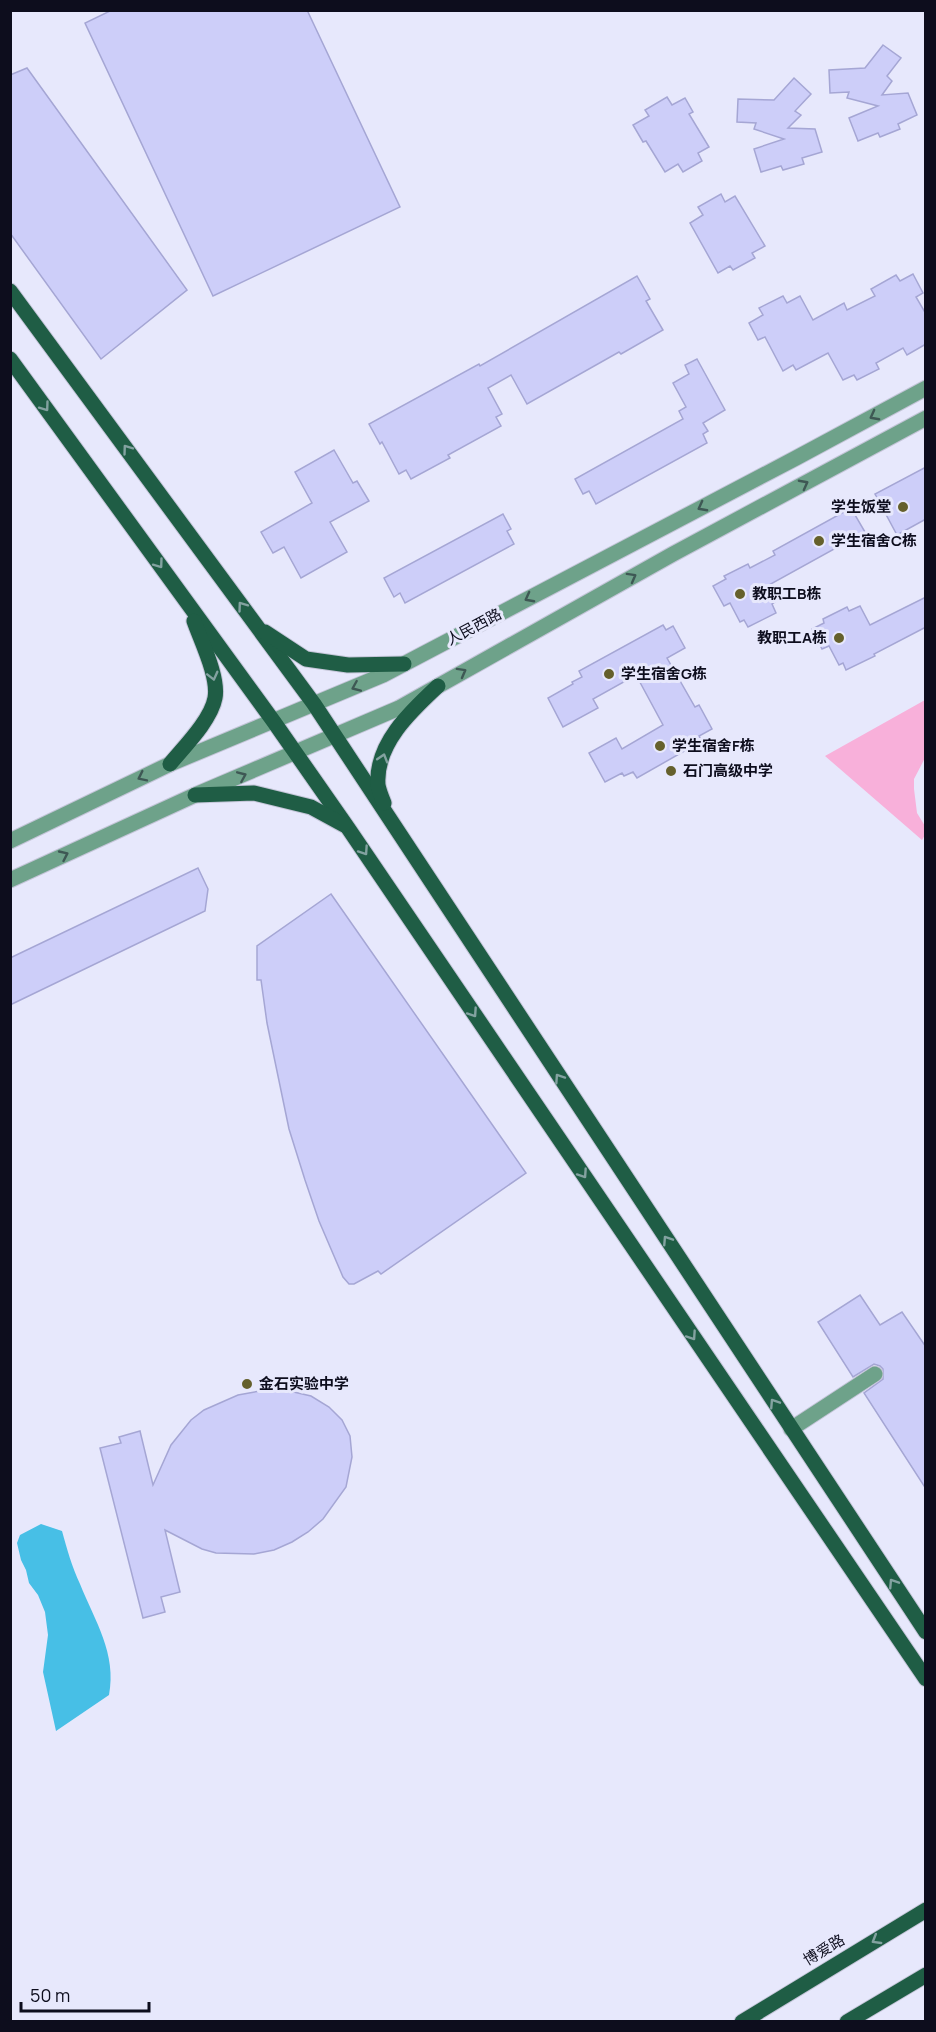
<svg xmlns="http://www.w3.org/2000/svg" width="936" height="2032" font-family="Manrope,'Noto Sans SC',sans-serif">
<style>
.green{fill:#f8b0da}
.water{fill:#47bfe6}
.building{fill:#cdcef9;stroke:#a5a6d4;stroke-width:1.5}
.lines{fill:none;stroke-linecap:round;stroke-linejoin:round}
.minor-casing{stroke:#c4c5d8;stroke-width:17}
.major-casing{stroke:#c4c5d8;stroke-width:17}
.minor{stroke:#6ea28a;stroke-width:15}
.major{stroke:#1f5d45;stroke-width:15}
.oneway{stroke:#83a2a0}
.oneway2{stroke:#3e5854}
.poi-dot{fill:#65602c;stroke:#e7e8fc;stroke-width:2}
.labels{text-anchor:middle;stroke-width:6;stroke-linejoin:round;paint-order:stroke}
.poi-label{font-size:15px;font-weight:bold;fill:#0d0d1d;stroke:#e7e8fc;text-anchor:start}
.street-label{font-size:15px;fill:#0d0d1d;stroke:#e7e8fc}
</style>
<rect width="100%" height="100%" fill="#e7e8fc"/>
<polygon class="green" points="925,700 925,758 914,779 914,789 917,813 925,826 925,835 922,840 825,756"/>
<path class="water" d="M41 1524 62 1531C67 1549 72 1567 80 1584 95 1621 117 1654 109 1695L56 1731 43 1672 48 1635 45 1612 38 1595 29 1583 26 1570 21 1560 17 1543 20 1535Z"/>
<g class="building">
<polygon points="112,10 307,10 400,207 213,296 85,23"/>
<polygon points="883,45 901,58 887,76 892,81 882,95 908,93 917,115 898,124 900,129 880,137 878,133 858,141 849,118 878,106 847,98 849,92 830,93 829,70 865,68"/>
<polygon points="27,68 187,290 101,359 10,233 10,75"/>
<polygon points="794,78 811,94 795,111 801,115 788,128 815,129 822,152 802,158 804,164 783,170 781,166 761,172 754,149 784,139 754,129 756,123 737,122 738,99 774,100"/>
<polygon points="667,97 672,105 685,98 693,112 689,114 709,147 698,153 702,161 683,172 678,164 665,172 646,141 643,142 633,125 649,116 645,110"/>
<polygon points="721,194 725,202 735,196 765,246 752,253 755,258 733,270 730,266 718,273 690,223 703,215 698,207"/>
<polygon points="913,274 923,293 916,297 926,314 926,344 907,355 903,348 876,363 879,369 857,380 854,375 843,380 828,353 796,370 793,365 783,371 765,337 758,340 749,323 763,315 759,308 783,296 787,303 800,296 813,320 844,303 847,310 875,296 871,289 896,275 900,281"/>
<polygon points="637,276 650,299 646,301 663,330 621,354 619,352 527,404 511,375 488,388 502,414 496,417 501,426 448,455 450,458 411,479 406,470 399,474 382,442 380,444 369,424 479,364 480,366"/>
<polygon points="697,359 725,410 703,423 708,431 703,434 707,443 596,504 589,491 583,494 575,479 683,419 679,411 686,407 673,383 689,374 685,365"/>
<polygon points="334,450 353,483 357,481 369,501 330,522 347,552 301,578 284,547 273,553 261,532 312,503 295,472"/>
<polygon points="926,467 926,519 897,535 875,494"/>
<polygon points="851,508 865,532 767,586 775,602 772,604 776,613 748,627 744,620 740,622 730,603 724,606 713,586 726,579 724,576 748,564 750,568 775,555 773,551"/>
<polygon points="503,514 511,529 507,531 514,544 405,603 400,593 394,597 384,578"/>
<polygon points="926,597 926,627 874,654 875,656 846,670 843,663 839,665 829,646 822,649 812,629 824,623 823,619 847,607 849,611 860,606 870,625"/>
<polygon points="663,625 666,630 673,626 685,648 667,658 695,707 699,705 712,729 699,736 702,741 637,778 633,772 624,776 622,773 605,782 589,753 616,738 622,749 663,725 636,675 593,699 598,708 563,727 548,698 573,684 572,682 582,677 579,671"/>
<polygon points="198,868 208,889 205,911 10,1005 10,958"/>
<polygon points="331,894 526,1173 381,1274 378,1271 354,1284 349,1284 343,1277 319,1221 305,1180 289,1129 267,1023 261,980 257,980 257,946"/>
<polygon points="860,1295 880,1325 902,1312 926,1347 926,1489 864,1393 883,1379 883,1369 880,1366 874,1364 853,1377 818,1322"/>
<polygon points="285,1390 311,1396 329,1407 342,1420 350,1436 352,1457 346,1487 323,1519 308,1532 292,1542 274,1550 254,1554 216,1553 202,1549 165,1530 180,1592 161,1597 165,1612 143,1618 100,1448 121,1443 119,1437 140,1431 153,1485 171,1445 191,1420 204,1410 238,1395 260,1391"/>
</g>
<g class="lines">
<g class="minor-casing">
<g id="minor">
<polyline points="10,841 170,764 383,675 796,458 926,388"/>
<polyline points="10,880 195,795 399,708 673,554 926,418"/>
<polyline points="791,1429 875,1374"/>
</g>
</g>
<g class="major-casing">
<g id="major">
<polyline points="10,291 314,704 926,1632"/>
<polyline points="10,359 274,722 348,828 926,1679"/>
<polyline points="265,632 306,659 348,665 404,664"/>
<path d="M170 764C184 747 211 720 215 698 219 677 201 641 194 621"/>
<polyline points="195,795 254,793 311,807 344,825"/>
<path d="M384 803C382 798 379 791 378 785 375 744 411 711 438 686"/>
<polyline points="742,2022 926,1910"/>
<polyline points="847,2022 926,1975"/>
</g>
</g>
<use href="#minor" class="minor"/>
<use href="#major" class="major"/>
</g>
<defs><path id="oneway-chevron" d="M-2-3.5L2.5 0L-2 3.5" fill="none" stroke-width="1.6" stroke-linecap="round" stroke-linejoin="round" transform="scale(1.5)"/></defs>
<g class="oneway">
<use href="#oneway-chevron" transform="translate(45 407) rotate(54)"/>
<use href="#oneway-chevron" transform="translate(127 449) rotate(-126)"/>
<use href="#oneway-chevron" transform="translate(159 564) rotate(54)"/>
<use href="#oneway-chevron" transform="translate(242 606) rotate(-126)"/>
<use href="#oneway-chevron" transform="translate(213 676) rotate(76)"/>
<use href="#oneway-chevron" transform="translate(383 758) rotate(-73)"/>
<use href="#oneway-chevron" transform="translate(364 851) rotate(56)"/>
<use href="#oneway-chevron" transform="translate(473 1013) rotate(56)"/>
<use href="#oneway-chevron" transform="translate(559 1078) rotate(-124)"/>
<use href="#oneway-chevron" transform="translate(583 1174) rotate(56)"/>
<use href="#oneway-chevron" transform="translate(667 1240) rotate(-123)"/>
<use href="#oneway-chevron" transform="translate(692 1336) rotate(56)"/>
<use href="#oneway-chevron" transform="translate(774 1403) rotate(-123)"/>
<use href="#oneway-chevron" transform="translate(893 1583) rotate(-123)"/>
<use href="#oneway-chevron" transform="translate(876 1940) rotate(149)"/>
</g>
<g class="oneway2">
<use href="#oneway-chevron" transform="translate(874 416) rotate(152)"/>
<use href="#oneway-chevron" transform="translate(804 484) rotate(-28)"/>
<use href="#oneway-chevron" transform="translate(702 507) rotate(152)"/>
<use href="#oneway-chevron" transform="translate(632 577) rotate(-29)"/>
<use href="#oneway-chevron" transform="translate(529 598) rotate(152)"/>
<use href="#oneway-chevron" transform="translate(462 672) rotate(-29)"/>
<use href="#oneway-chevron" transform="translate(356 687) rotate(157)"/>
<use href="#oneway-chevron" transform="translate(242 776) rotate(-23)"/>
<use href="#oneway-chevron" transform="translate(142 777) rotate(154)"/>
<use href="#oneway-chevron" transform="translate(64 855) rotate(-25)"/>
</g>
<g class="poi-dot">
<circle cx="903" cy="507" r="6"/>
<circle cx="819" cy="541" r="6"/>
<circle cx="740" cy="594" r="6"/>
<circle cx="839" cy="638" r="6"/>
<circle cx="609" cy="674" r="6"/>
<circle cx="660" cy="746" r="6"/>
<circle cx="671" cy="771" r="6"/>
<circle cx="247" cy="1384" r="6"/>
</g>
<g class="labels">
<g class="poi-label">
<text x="891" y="512" text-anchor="end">学生饭堂</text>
<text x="831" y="546">学生宿舍C栋</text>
<text x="752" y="599">教职工B栋</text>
<text x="827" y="643" text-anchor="end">教职工A栋</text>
<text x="621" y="679">学生宿舍G栋</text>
<text x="672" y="751">学生宿舍F栋</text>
<text x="683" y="776">石门高级中学</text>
<text x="259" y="1389">金石实验中学</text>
</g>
<g class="street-label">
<text transform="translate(474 627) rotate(-28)" y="5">人民西路</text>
<text transform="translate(824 1950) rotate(-31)" y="5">博爱路</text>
</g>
</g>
<rect width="936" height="2032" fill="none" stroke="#0d0d1d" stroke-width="24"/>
<path d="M21 2002v9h128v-9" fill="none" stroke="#0d0d1d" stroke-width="3"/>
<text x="30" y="2002" font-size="18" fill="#0d0d1d" stroke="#e7e8fc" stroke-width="4.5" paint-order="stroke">50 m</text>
</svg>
